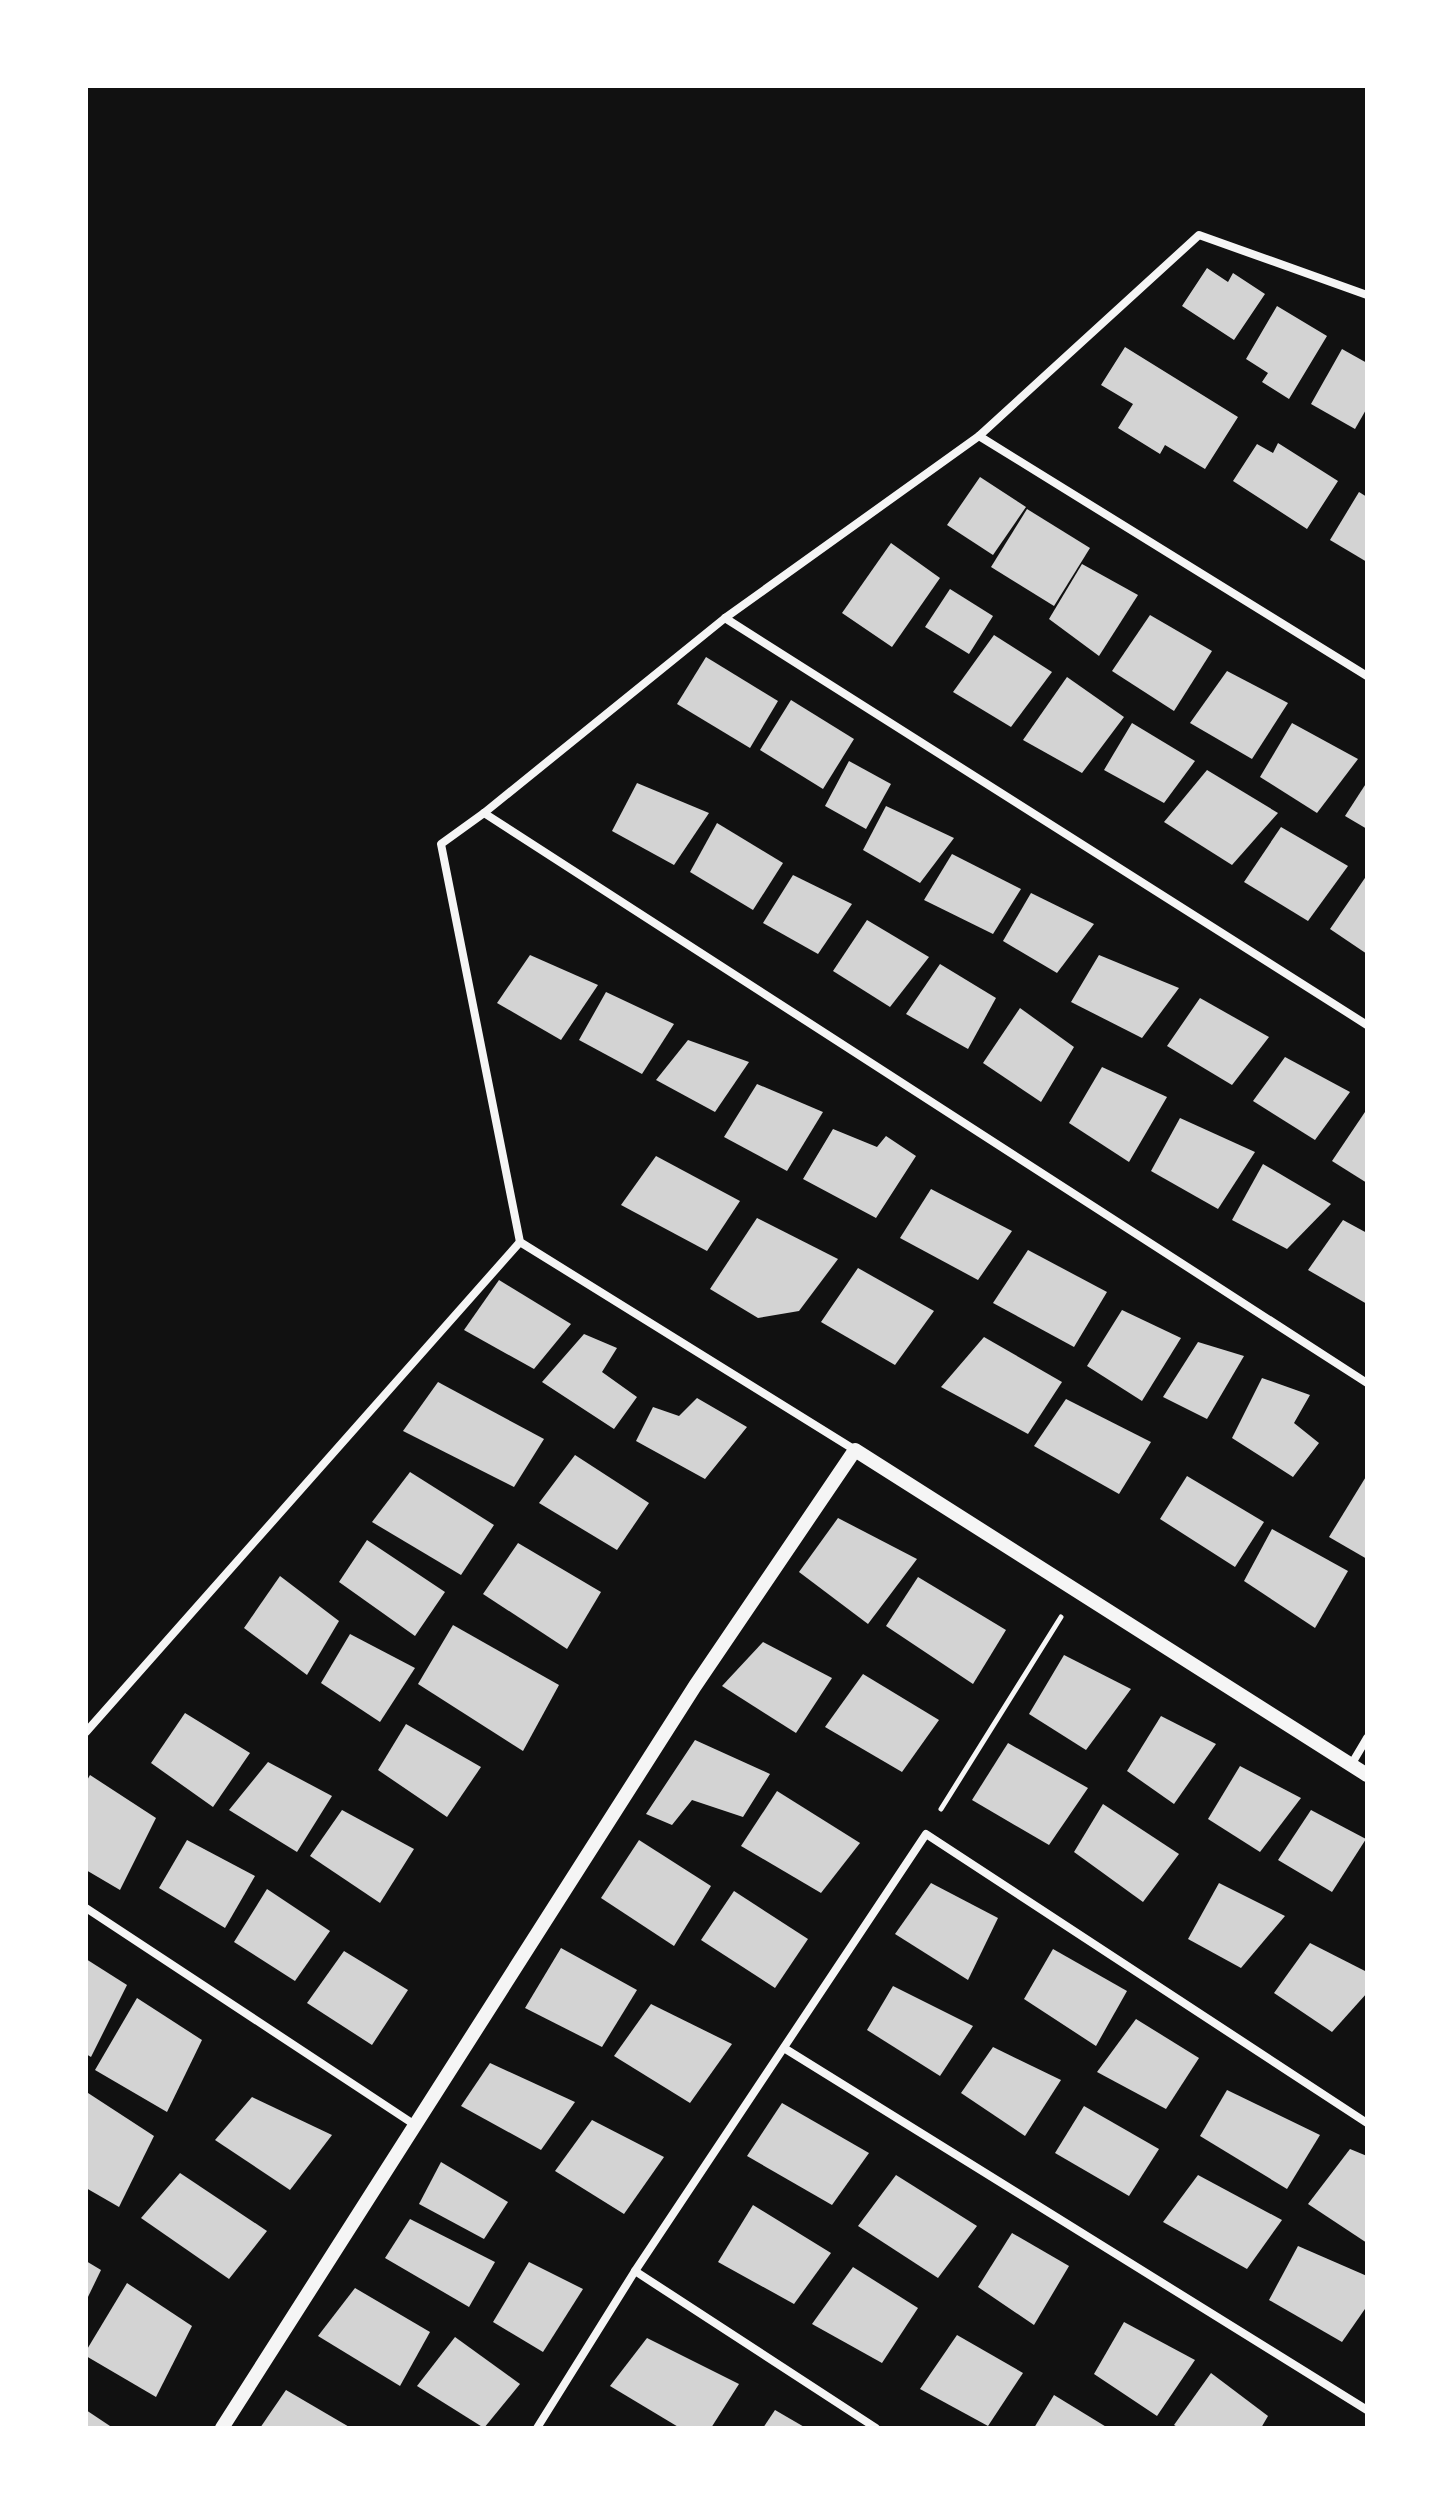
<svg xmlns="http://www.w3.org/2000/svg" width="1453" height="2514" font-family="'Alegreya Sans',sans-serif">
<style>
.building{fill:#d3d3d3}
.lines{fill:none;stroke-linecap:round;stroke-linejoin:round}
.path{stroke:#f5f5f5;stroke-width:5}
.minor{stroke:#f5f5f5;stroke-width:8}
.tertiary{stroke:#f5f5f5;stroke-width:14}
</style>
<rect width="100%" height="100%" fill="#111"/>
<g class="building">
<polygon points="1207,268 1228,282 1233,273 1265,294 1234,340 1182,306"/>
<polygon points="1277,306 1327,336 1289,399 1262,382 1268,373 1246,359"/>
<polygon points="1125,347 1238,417 1205,469 1165,445 1160,454 1118,428 1133,404 1101,385"/>
<polygon points="1342,349 1367,363 1367,408 1355,429 1311,404"/>
<polygon points="1278,443 1338,481 1307,529 1233,481 1257,444 1273,453"/>
<polygon points="980,477 1026,507 993,555 947,525"/>
<polygon points="1359,492 1367,497 1367,562 1330,540"/>
<polygon points="1027,509 1090,548 1054,606 991,567"/>
<polygon points="891,543 940,578 892,647 842,613"/>
<polygon points="1082,564 1138,595 1099,656 1049,619"/>
<polygon points="950,589 993,616 969,654 925,627"/>
<polygon points="1150,615 1212,651 1174,711 1112,671"/>
<polygon points="994,635 1052,672 1011,727 953,692"/>
<polygon points="706,657 778,701 750,748 677,704"/>
<polygon points="1227,671 1288,703 1252,759 1190,723"/>
<polygon points="1067,677 1124,717 1082,773 1023,740"/>
<polygon points="791,700 854,739 823,789 760,750"/>
<polygon points="1132,723 1195,761 1164,803 1104,770"/>
<polygon points="1292,723 1358,759 1317,813 1260,777"/>
<polygon points="849,761 891,784 866,829 825,806"/>
<polygon points="1207,770 1278,813 1232,865 1164,822"/>
<polygon points="1367,782 1367,829 1345,816"/>
<polygon points="637,783 709,813 674,865 612,831"/>
<polygon points="886,806 954,838 920,883 863,850"/>
<polygon points="717,823 783,863 753,910 690,872"/>
<polygon points="1281,827 1348,866 1308,921 1244,882"/>
<polygon points="952,854 1021,889 993,934 924,900"/>
<polygon points="793,875 852,904 818,954 763,923"/>
<polygon points="1367,875 1367,954 1330,929"/>
<polygon points="1031,893 1094,924 1057,973 1003,941"/>
<polygon points="867,920 929,957 890,1007 833,971"/>
<polygon points="530,955 598,985 561,1040 497,1003"/>
<polygon points="1099,955 1179,988 1142,1038 1071,1002"/>
<polygon points="940,964 996,998 968,1049 906,1014"/>
<polygon points="606,992 674,1024 642,1074 579,1040"/>
<polygon points="1200,998 1269,1037 1232,1085 1167,1046"/>
<polygon points="1020,1008 1074,1047 1041,1102 983,1063"/>
<polygon points="688,1040 749,1062 715,1112 656,1080"/>
<polygon points="1285,1057 1350,1092 1315,1140 1253,1101"/>
<polygon points="1102,1067 1167,1097 1129,1162 1069,1123"/>
<polygon points="757,1084 823,1112 787,1171 724,1137"/>
<polygon points="1367,1109 1367,1183 1332,1161"/>
<polygon points="1180,1118 1255,1152 1218,1209 1151,1171"/>
<polygon points="833,1129 877,1147 886,1136 916,1156 876,1218 803,1179"/>
<polygon points="656,1156 740,1201 707,1251 621,1205"/>
<polygon points="1263,1164 1331,1204 1287,1249 1232,1220"/>
<polygon points="931,1189 1012,1231 978,1280 900,1238"/>
<polygon points="757,1218 838,1259 799,1311 758,1318 710,1289"/>
<polygon points="1343,1220 1367,1233 1367,1304 1308,1270"/>
<polygon points="1028,1250 1107,1292 1074,1347 993,1303"/>
<polygon points="858,1268 934,1311 895,1365 821,1322"/>
<polygon points="499,1280 571,1324 534,1369 464,1330"/>
<polygon points="1122,1310 1181,1338 1142,1401 1087,1366"/>
<polygon points="584,1334 617,1348 602,1372 637,1397 614,1429 542,1382"/>
<polygon points="984,1337 1062,1382 1028,1434 941,1387"/>
<polygon points="1198,1342 1244,1356 1207,1419 1163,1397"/>
<polygon points="1262,1378 1310,1395 1294,1423 1319,1443 1293,1477 1232,1438"/>
<polygon points="438,1382 544,1439 514,1487 403,1431"/>
<polygon points="697,1398 747,1427 705,1479 636,1441 653,1407 679,1416"/>
<polygon points="1066,1399 1151,1442 1119,1494 1034,1446"/>
<polygon points="575,1455 649,1503 617,1550 539,1503"/>
<polygon points="410,1472 494,1525 461,1575 372,1522"/>
<polygon points="1367,1475 1367,1559 1329,1537"/>
<polygon points="1187,1476 1264,1522 1235,1567 1160,1519"/>
<polygon points="838,1518 917,1559 868,1624 799,1572"/>
<polygon points="1272,1529 1348,1571 1315,1628 1244,1581"/>
<polygon points="367,1540 445,1592 415,1636 339,1582"/>
<polygon points="518,1543 601,1592 567,1649 483,1594"/>
<polygon points="280,1576 339,1621 307,1675 244,1628"/>
<polygon points="918,1577 1006,1630 973,1684 886,1626"/>
<polygon points="453,1625 559,1685 523,1751 418,1684"/>
<polygon points="350,1634 415,1668 380,1722 321,1683"/>
<polygon points="763,1642 832,1678 796,1733 722,1686"/>
<polygon points="1064,1655 1131,1689 1086,1750 1029,1714"/>
<polygon points="863,1674 939,1720 902,1772 825,1727"/>
<polygon points="185,1713 250,1753 213,1807 151,1763"/>
<polygon points="1161,1716 1216,1744 1174,1804 1127,1771"/>
<polygon points="406,1724 481,1767 447,1817 378,1770"/>
<polygon points="695,1740 770,1774 743,1817 692,1800 672,1825 646,1814"/>
<polygon points="1008,1743 1088,1788 1049,1845 972,1800"/>
<polygon points="268,1762 332,1796 297,1852 229,1810"/>
<polygon points="1240,1766 1301,1798 1260,1852 1208,1819"/>
<polygon points="90,1775 156,1818 120,1890 86,1870 86,1782"/>
<polygon points="777,1791 860,1843 821,1893 741,1846"/>
<polygon points="1103,1804 1179,1854 1143,1902 1074,1852"/>
<polygon points="342,1810 414,1849 380,1903 310,1856"/>
<polygon points="1311,1810 1366,1839 1332,1892 1278,1860"/>
<polygon points="187,1840 255,1876 225,1928 159,1888"/>
<polygon points="639,1840 711,1886 674,1946 601,1898"/>
<polygon points="931,1883 998,1918 968,1980 895,1934"/>
<polygon points="1219,1883 1285,1916 1241,1968 1188,1939"/>
<polygon points="267,1889 330,1931 295,1981 234,1942"/>
<polygon points="734,1891 808,1939 775,1988 701,1940"/>
<polygon points="1310,1943 1367,1972 1367,1993 1332,2032 1274,1993"/>
<polygon points="561,1948 637,1990 602,2047 525,2008"/>
<polygon points="1053,1949 1127,1991 1096,2046 1024,1999"/>
<polygon points="344,1951 408,1990 372,2045 307,2003"/>
<polygon points="86,1959 127,1985 91,2057 86,2054"/>
<polygon points="893,1986 973,2026 940,2076 867,2030"/>
<polygon points="137,1998 202,2040 167,2112 95,2070"/>
<polygon points="651,2004 732,2044 690,2103 614,2056"/>
<polygon points="1136,2019 1199,2058 1166,2109 1097,2072"/>
<polygon points="993,2047 1061,2080 1025,2136 961,2093"/>
<polygon points="490,2063 575,2102 541,2150 461,2106"/>
<polygon points="1227,2090 1320,2135 1287,2189 1200,2136"/>
<polygon points="88,2093 154,2136 119,2207 86,2188 86,2096"/>
<polygon points="252,2097 332,2135 290,2190 215,2140"/>
<polygon points="782,2103 869,2153 832,2205 747,2156"/>
<polygon points="1084,2106 1159,2149 1129,2196 1055,2153"/>
<polygon points="592,2120 664,2157 624,2214 555,2171"/>
<polygon points="1350,2149 1367,2156 1367,2243 1308,2204"/>
<polygon points="441,2162 508,2202 484,2239 419,2204"/>
<polygon points="180,2173 267,2231 229,2279 141,2218"/>
<polygon points="896,2175 977,2226 938,2278 858,2226"/>
<polygon points="1198,2175 1282,2220 1247,2269 1163,2222"/>
<polygon points="753,2205 831,2253 794,2304 718,2262"/>
<polygon points="410,2219 495,2262 469,2307 385,2258"/>
<polygon points="1012,2233 1069,2266 1034,2325 978,2287"/>
<polygon points="1298,2246 1367,2276 1367,2306 1342,2342 1269,2300"/>
<polygon points="86,2261 101,2270 86,2301"/>
<polygon points="529,2262 583,2289 543,2352 493,2322"/>
<polygon points="853,2267 918,2308 882,2363 812,2324"/>
<polygon points="127,2283 192,2326 156,2397 86,2356 86,2351"/>
<polygon points="355,2288 430,2332 400,2386 318,2336"/>
<polygon points="1124,2322 1195,2360 1157,2416 1094,2374"/>
<polygon points="957,2335 1023,2373 988,2426 920,2389"/>
<polygon points="455,2337 520,2384 484,2428 417,2386"/>
<polygon points="647,2338 739,2384 711,2428 680,2428 610,2386"/>
<polygon points="1211,2373 1268,2416 1261,2428 1179,2428 1174,2425"/>
<polygon points="286,2390 351,2428 260,2428"/>
<polygon points="1054,2395 1108,2428 1034,2428"/>
<polygon points="86,2410 113,2428 86,2428"/>
<polygon points="775,2410 806,2428 763,2428"/>
</g>
<g class="lines">
<polyline class="path" points="941,1809 1061,1617"/>
<g class="minor">
<polyline points="979,436 1367,676"/>
<polyline points="725,618 1367,1025"/>
<polyline points="484,813 1367,1383"/>
<polyline points="855,1450 520,1242 441,844 484,813 725,618 979,436 1199,235 1367,295"/>
<polyline points="86,1732 520,1242"/>
<polyline points="1351,1765 1367,1738"/>
<polyline points="86,1908 415,2125"/>
<polyline points="784,2048 1367,2410"/>
<polyline points="635,2271 876,2428"/>
<polyline points="537,2428 635,2271 926,1834 1367,2123"/>
</g>
<polyline class="tertiary" points="222,2428 695,1686 855,1450 1367,1775"/>
</g>
<rect width="1453" height="2514" fill="none" stroke="#ffffff" stroke-width="176"/>
</svg>
